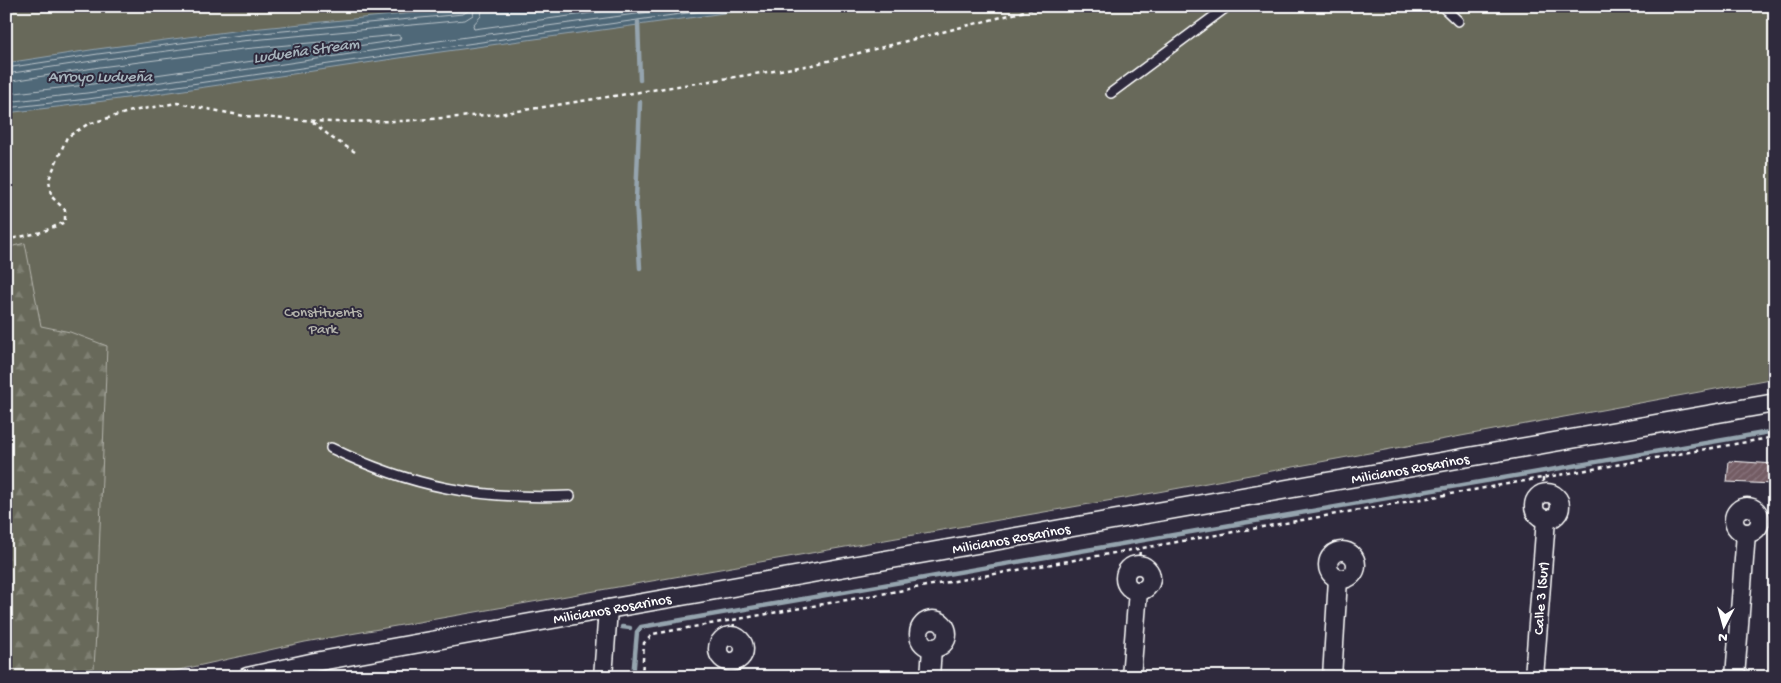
<svg xmlns="http://www.w3.org/2000/svg" width="1781" height="683" font-family="'Gochi Hand',sans-serif">
<style>
.grass{fill:#68695a;stroke:#b4b4ac}
.forest{fill:url(#forest-firs);stroke:#b4b4ac}
.water{fill:#4f6878;stroke:#95a4ae}
.lines{fill:none;stroke-linecap:round;stroke-linejoin:round}
.shore{stroke:#b9c3c9;stroke-width:1}
.stream{stroke:#95a4ae;stroke-width:4.5}
.building{fill:url(#building-hatch);stroke:#fff}
.service-casing{stroke:#fff;stroke-width:12}
.minor-casing{stroke:#fff;stroke-width:21}
.path{stroke:#fff;stroke-width:2.5;stroke-dasharray:4 4;stroke-linecap:butt}
.service{stroke:#2f2a3d;stroke-width:9}
.minor{stroke:#2f2a3d;stroke-width:18}
.labels{text-anchor:middle;stroke-width:4;stroke-linejoin:round;paint-order:stroke}
.park-label{font-size:15px;fill:#b4b4ac;stroke:#2f2a3d}
.street-label{font-size:15px;fill:#fff;stroke:#2f2a3d}
.water-label{font-size:16px;font-style:italic;fill:#a7b4bc;stroke:#2f2a3d}
</style>
<defs>
<pattern id="forest-firs" width="22" height="20" patternUnits="userSpaceOnUse" patternTransform="scale(1.25)"><rect width="22" height="20" fill="#68695a"/><path d="M5 1l3.5 6h-7zM16 11l3.5 6h-7z" fill="#7f8073"/></pattern>
<pattern id="building-hatch" width="6" height="6" patternUnits="userSpaceOnUse" patternTransform="scale(1.25)"><rect width="6" height="6" fill="#735b64"/><path d="M-1 1l2-2M0 6l6-6M5 7l2-2" fill="none" stroke="#88747b"/></pattern>
</defs>
<rect width="100%" height="100%" fill="#2f2a3d"/>
<filter id="ink" filterUnits="userSpaceOnUse"><feTurbulence type="fractalNoise" baseFrequency=".02" numOctaves="2"/><feDisplacementMap in="SourceGraphic" scale="10" xChannelSelector="R" yChannelSelector="G"/><feConvolveMatrix kernelMatrix="1 2 1 2 8 2 1 2 1" color-interpolation-filters="sRGB"/></filter>
<g filter="url(#ink)">
<polygon class="grass" points="6,6 1775,6 1775,378 1158,492 305,642 148,677 6,677"/>
<polygon class="forest" points="25,243 41,326 70,332 107,346 96,633 94,668 34,677 6,677 6,248"/>
<path class="water" d="M484 6H772C659 23 546 37 433 53 291 74 149 97 6 113V63L97 49 241 30Z"/>
<g class="lines">
<g class="shore">
<polyline points="483,6 481,16 473,25 474,29 643,6"/>
<polyline points="6,68 98,54 241,35 463,14 468,11 469,6"/>
<polyline points="6,74 99,60 242,41 465,20 473,15 475,6"/>
<polyline points="6,82 100,67 243,49 398,35 401,37 399,40 86,85 6,94"/>
<polyline points="6,102 87,93 445,40 694,6"/>
<polyline points="6,108 88,99 446,47 737,6"/>
</g>
<g class="stream">
<polyline points="638,22 640,80"/>
<polyline points="640,268 636,199 640,102"/>
<polyline points="622,627 630,628"/>
<polyline points="633,677 637,632 641,627 1775,431"/>
</g>
</g>
<polygon class="building" points="1729,461 1775,464 1775,484 1727,482"/>
<g class="lines">
<g class="service-casing">
<g id="service">
<polyline points="1442,6 1458,21"/>
<polyline points="1111,93 1228,6"/>
<path d="M331 448C411 487 481 500 570 496"/>
</g>
</g>
<g class="minor-casing">
<g id="minor">
<circle cx="1547" cy="506" r="13"/>
<circle cx="1747" cy="520" r="13"/>
<circle cx="1342" cy="565" r="14"/>
<circle cx="1138" cy="578" r="13"/>
<circle cx="933" cy="634" r="14"/>
<circle cx="731" cy="649" r="13"/>
<polyline points="247,677 315,662 608,609 1775,403"/>
<polyline points="603,677 608,609"/>
<polyline points="930,677 932,648"/>
<polyline points="1131,677 1138,591"/>
<polyline points="1332,677 1338,579"/>
<polyline points="1534,677 1546,519"/>
<polyline points="1735,677 1746,533"/>
</g>
</g>
<g class="path">
<polyline points="313,122 332,138 355,152"/>
<polyline points="6,224 13,238"/>
<polyline points="6,240 42,232 65,222 65,210 51,196 49,179 67,137 88,124 132,111 177,103 244,116 331,122 402,121 499,114 812,65 1045,6"/>
<polyline points="1543,478 1543,494"/>
<polyline points="1139,564 1140,548"/>
<polyline points="733,636 734,620"/>
<polyline points="642,677 644,643 653,634 1775,437"/>
</g>
<use href="#service" class="service"/>
<use href="#minor" class="minor"/>
</g>
</g>
<g class="labels">
<g class="park-label">
<text x="323" y="316">Constituents<tspan x="323" dy="17">Park</tspan></text>
</g>
<g class="street-label">
<text transform="translate(1410 468) rotate(-10)" y="5">Milicianos Rosarinos</text>
<text transform="translate(1011 538) rotate(-10)" y="5">Milicianos Rosarinos</text>
<text transform="translate(1540 598) rotate(-86)" y="5">Calle 3 (Sur)</text>
<text transform="translate(612 608) rotate(-10)" y="5">Milicianos Rosarinos</text>
</g>
<g class="water-label">
<text transform="translate(306 49) rotate(-8)" y="6">Ludueña Stream</text>
<text x="100" y="81">Arroyo Ludueña</text>
</g>
</g>
<rect width="1781" height="683" fill="none" stroke="#2f2a3d" stroke-width="25"/>
<rect x="12" y="12" width="1756" height="658" fill="none" stroke="#fff" stroke-width="2" filter="url(#ink)"/>
<g transform="translate(1724 626) rotate(186)" stroke="#2f2a3d" stroke-width="4" paint-order="stroke">
<path d="M0-4L9 19L0 12L-9 19Z" fill="#ffffff"/>
<text y="-8" font-size="14" font-weight="bold" text-anchor="middle" fill="#ffffff">N</text>
</g>
</svg>
